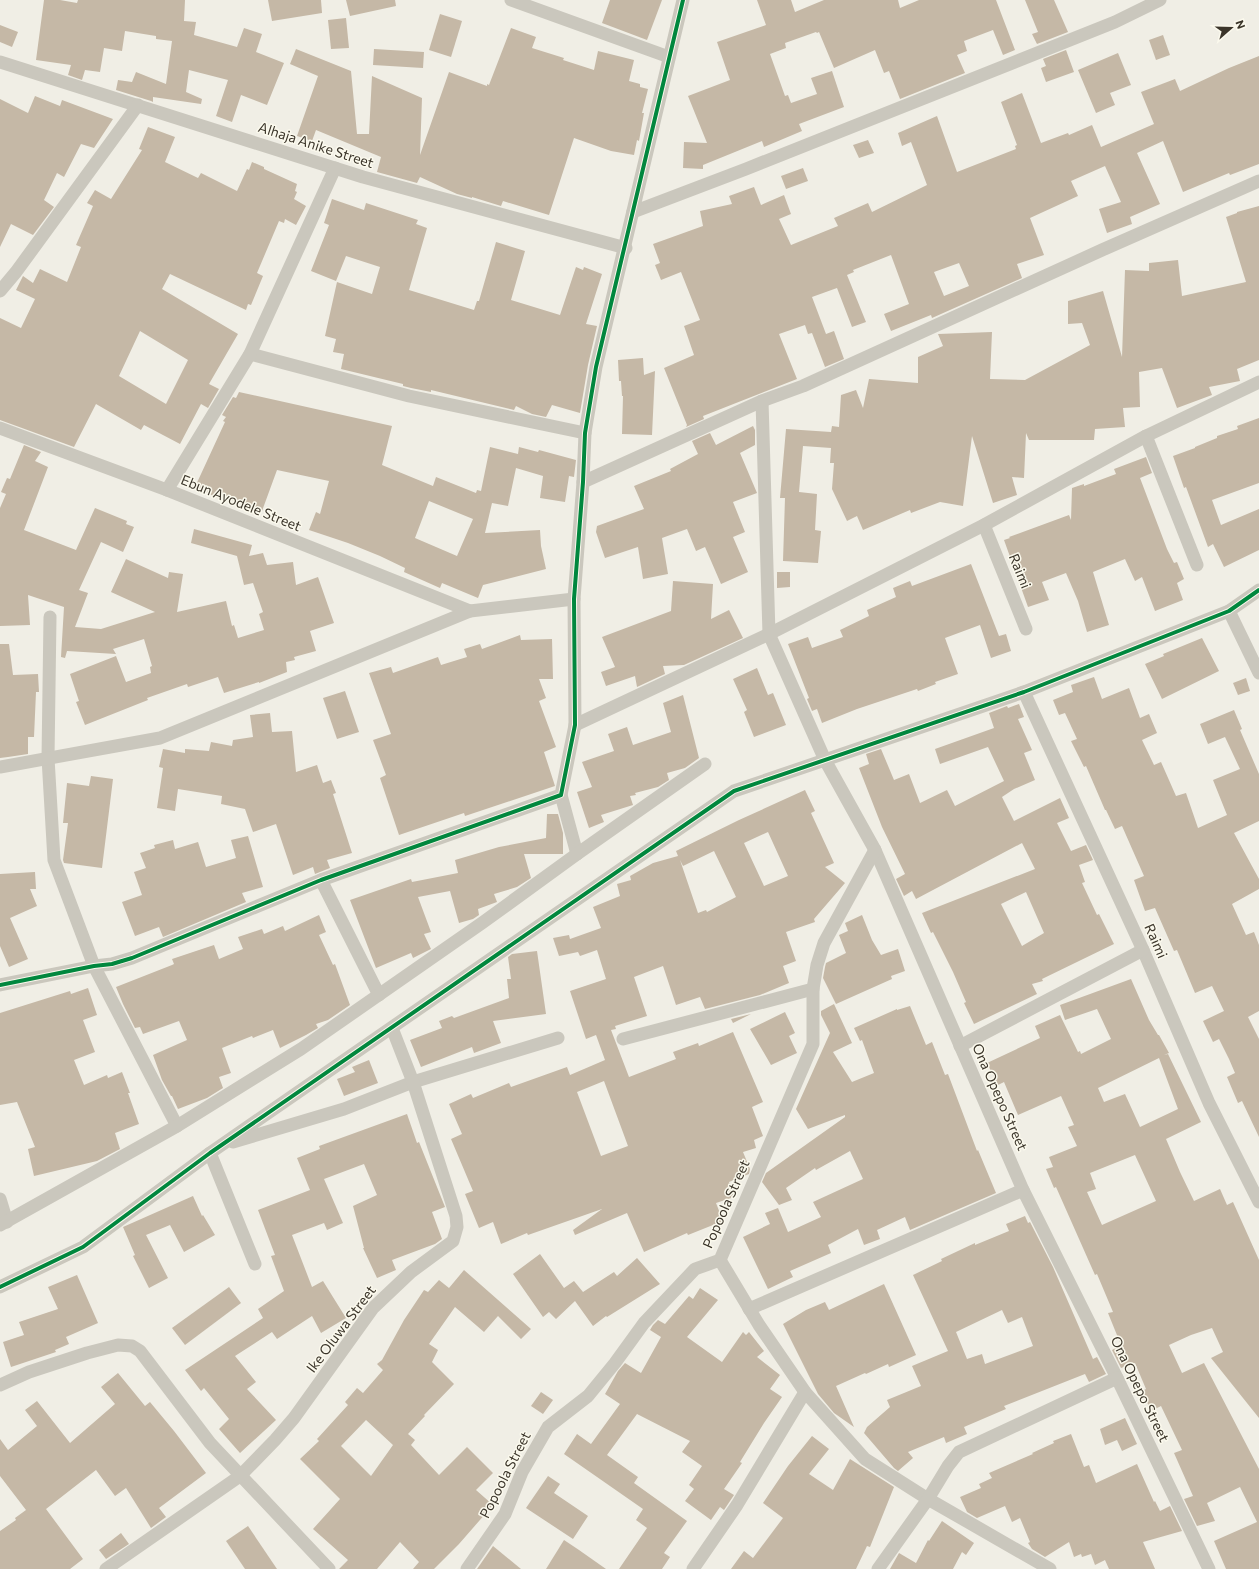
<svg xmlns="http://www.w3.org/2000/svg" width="1259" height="1569" font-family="Commissioner,sans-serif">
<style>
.building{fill:#c5b8a6;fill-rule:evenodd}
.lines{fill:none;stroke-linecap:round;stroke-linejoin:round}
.minor{stroke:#cac7bd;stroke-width:13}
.cycleway-casing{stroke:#fbf9ed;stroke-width:6}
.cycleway{stroke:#00873e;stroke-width:4}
.labels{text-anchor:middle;stroke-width:3;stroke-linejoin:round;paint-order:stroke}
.street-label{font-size:14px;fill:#3b352a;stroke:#fbf9ed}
</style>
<rect width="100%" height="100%" fill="#f0eee5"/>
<g class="building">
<polygon points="44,0 60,0 77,3 78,0 185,0 184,21 196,22 194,35 237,47 244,28 262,34 256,52 284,63 267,105 241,95 232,122 216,116 228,80 189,70 186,92 202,99 201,104 153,97 153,102 151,101 116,90 118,80 132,82 136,72 166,84 172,41 156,39 156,36 125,31 122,51 104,48 100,72 85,70 82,80 68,75 71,65 36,60"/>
<polygon points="268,0 321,0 322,13 272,21"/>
<polygon points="346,0 395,0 396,6 350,16"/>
<polygon points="610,0 662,0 647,40 602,23"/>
<polygon points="757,0 791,0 795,12 824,0 898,0 900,8 919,0 996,0 1015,50 1003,55 993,30 964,41 967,51 957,55 965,73 900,99 889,71 884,73 875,50 834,68 819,32 817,33 816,32 785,43 786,48 770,54 785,96 788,95 791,103 817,94 811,78 832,71 844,107 799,124 802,131 764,147 762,141 703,165 703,169 683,168 684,142 707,143 688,96 730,80 717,42 766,25"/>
<polygon points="1025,0 1054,0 1068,32 1037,44 1032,34 1038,32"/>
<polygon points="440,14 462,21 451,57 429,50"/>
<polygon points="346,18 349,48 331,49 328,20"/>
<polygon points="0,25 18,32 12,47 0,42"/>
<polygon points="511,28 536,37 532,48 564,58 563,60 594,70 598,51 634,60 629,81 640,84 640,87 648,89 642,113 644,113 639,141 637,140 634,155 611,151 574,138 549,215 503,201 501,206 472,197 472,198 457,194 420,177 417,183 377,172 381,157 316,130 312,141 297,136 318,76 290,64 296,49 351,71 357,134 369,134 372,76 422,98 420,155 449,72 487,86 487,84 489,85"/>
<polygon points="1163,35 1170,55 1156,60 1149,40"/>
<polygon points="374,49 424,52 423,68 373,65"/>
<polygon points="1066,50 1074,72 1046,82 1041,68 1046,66 1043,59"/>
<polygon points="1118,53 1131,85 1110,93 1115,105 1096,113 1078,70"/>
<path d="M1259 56V164L1230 175 1229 173 1183 192 1163 141 1137 153 1160 204 1130 217 1132 224 1107 233 1099 209 1121 202 1105 166 1071 181 1078 196 1030 218 1044 255 1017 264 1022 278 932 318 931 315 891 331 884 314 909 304 891 255 853 270 854 272 847 275 866 322 852 327 837 288 812 297 826 334 834 331 844 359 825 367 812 333 808 334 805 325 779 334 797 379 703 416 704 419 686 427 687 425 664 368 694 355 684 326 700 320 681 272 661 280 655 265 660 263 653 244 703 226 700 211 732 204 729 196 754 187 761 205 784 195 791 214 779 219 791 245 838 226 834 218 868 203 872 212 927 185 911 142 902 146 898 133 937 116 957 172 1016 149 1015 146 1017 145 1001 102 1022 93 1041 143 1068 133 1069 135 1092 125 1101 147 1154 124 1141 92 1175 79 1180 91 1229 68ZM959 263 969 286 944 296 934 272Z"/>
<polygon points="35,96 60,106 62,100 113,119 94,148 81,144 64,177 57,173 44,200 54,207 33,235 11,224 0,247 0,99 28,113"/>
<path d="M148 127 175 137 165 162 198 178 201 173 237 191 247 169 249 170 252 162 264 167V169L297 184 295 191 297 192 294 199 306 206 296 225 285 219 284 223 279 221 257 273 263 276 251 305 248 304 246 310 170 274 162 289 238 334 209 384 219 389 208 408 201 404 180 444 144 425 141 430 96 404 74 447 0 420V318L21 328 35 299 16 290 23 276 33 283 40 269 67 282 81 247 76 245 93 206 87 203 95 190 111 199 142 150 139 149ZM140 331 188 360 166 404 119 376Z"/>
<polygon points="868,140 874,153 859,158 853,145"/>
<polygon points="803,168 808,181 786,189 781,176"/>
<polygon points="332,199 364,210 366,203 418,220 416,224 427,228 409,290 474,310 477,301 479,301 496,242 525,251 511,300 560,315 576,267 583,270 584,267 602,274 586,324 597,326 588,365 580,413 552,405 546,417 532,414 516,406 514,410 431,390 431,392 411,388 403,386 403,384 341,369 344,354 333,352 336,339 325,336 337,282 372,294 380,267 346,256 336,281 311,271 329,225 324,223"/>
<polygon points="1259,206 1259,360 1237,369 1240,381 1209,387 1212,395 1177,408 1162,368 1139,372 1140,407 1123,408 1125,427 1095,429 1094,440 1029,440 1026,433 1024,478 1012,477 1017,495 993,503 972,436 963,506 940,502 911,513 910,510 863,530 857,516 847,521 832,489 834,463 830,463 831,448 803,446 799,492 817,494 815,530 821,531 818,563 783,561 785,498 780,498 786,429 831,432 832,426 839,427 841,395 856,390 863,408 869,379 918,383 918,357 943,346 938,334 992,332 990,379 1025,380 1090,345 1082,323 1068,324 1068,301 1103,291 1122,357 1125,270 1149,271 1149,263 1178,260 1182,296 1246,282 1226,217 1237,213 1237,212"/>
<polygon points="643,358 644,375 655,371 652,435 622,434 623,396 622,396 621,381 619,381 618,360"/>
<path d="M239 392 392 426 382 465 433 486 436 477 476 493 477 490 481 491 490 447 518 454 519 447 538 452 539 450 576 460 574 477 569 476 565 502 540 498 543 476 516 468 508 506 492 503 485 533 540 530 541 546 546 569 483 585 478 598 442 583 440 588 404 572 405 568 380 556 348 543 309 530 316 512 320 514 329 481 277 470 262 511 227 498 226 502 195 487 225 422 223 421 226 417 222 415 233 397 236 398ZM429 501 473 519 457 556 415 538Z"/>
<polygon points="1259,418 1259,483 1212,500 1221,525 1259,509 1259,550 1224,567 1213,544 1208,547 1186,487 1184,488 1173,456 1195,448 1195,447 1217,438 1217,436 1238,429 1237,426"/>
<polygon points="753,426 755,430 755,445 740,453 757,493 733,502 745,532 733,537 748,572 721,584 705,547 696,551 687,529 662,538 668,574 643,579 638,547 605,558 596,532 597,526 644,509 634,486 671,471 670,469 698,454 692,441 710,433 716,445"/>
<polygon points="24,445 41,452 35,461 48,467 24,530 76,550 95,508 127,521 126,524 134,527 123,552 101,542 79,590 88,593 75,627 101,629 155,612 111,592 126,559 168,578 169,572 183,574 177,612 226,601 232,626 234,625 238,638 264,630 259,614 263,612 253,583 244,585 237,556 191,543 194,529 252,545 249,556 263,553 267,565 293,562 296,585 318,577 334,623 310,631 316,651 294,657 295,660 286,662 287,672 259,683 259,682 224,693 218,677 188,687 187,684 147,698 148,700 85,725 76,702 79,701 70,674 116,656 126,682 151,673 150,667 152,666 144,639 113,649 116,654 67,651 65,658 61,657 64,607 28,595 30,625 0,626 0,508 6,494 1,492 7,478 10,479"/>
<polygon points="1146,457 1152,473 1140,478 1167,549 1174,563 1177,562 1184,579 1177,583 1183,600 1155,611 1142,577 1135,581 1125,559 1093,572 1109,625 1087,632 1078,601 1066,573 1042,582 1049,600 1028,607 1004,540 1010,538 1009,537 1069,515 1071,520 1072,488 1084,484 1084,486 1116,474 1114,469"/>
<polygon points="971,564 999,636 1006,634 1011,651 991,658 980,625 945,638 958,674 935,682 936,684 918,691 917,689 857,709 822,723 817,709 812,711 807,699 809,698 788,644 808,637 812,648 843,637 840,630 869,616 867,610 896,597 893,588 910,581 912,586"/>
<polygon points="777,572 790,572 790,587 777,588"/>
<polygon points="673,581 713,584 711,619 729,610 743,638 684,665 663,666 665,674 637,687 635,676 606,686 601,672 615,667 602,637 671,611"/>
<polygon points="520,635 521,640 552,639 553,679 539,679 546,698 539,701 556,747 544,752 555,786 465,816 464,813 399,835 380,778 386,775 373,740 391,734 369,673 391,667 393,673 438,657 441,665 467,657 464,649 480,644 482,649"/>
<polygon points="1202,638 1219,671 1162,699 1145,664 1164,656 1163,654"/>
<polygon points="0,644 9,644 13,675 38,674 39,692 36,692 34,737 28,737 28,754 8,757 0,758"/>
<polygon points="757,668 768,695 773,693 786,725 754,737 744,712 747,710 733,679"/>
<polygon points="1094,677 1102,699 1129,688 1140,718 1149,714 1157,733 1142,740 1154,765 1161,762 1176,796 1186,793 1198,828 1227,815 1213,780 1240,769 1225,737 1208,744 1200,724 1234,710 1242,729 1240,730 1259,774 1259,821 1234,833 1259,879 1259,889 1232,904 1246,935 1254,932 1259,945 1259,1011 1248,1017 1259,1039 1259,1137 1242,1101 1238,1103 1227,1077 1235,1073 1229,1059 1219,1039 1213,1042 1203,1021 1224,1011 1212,986 1195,993 1177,950 1174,951 1155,908 1145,911 1134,880 1144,876 1122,826 1115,829 1106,810 1105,810 1086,766 1084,767 1071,741 1077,739 1065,713 1059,715 1053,700 1073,692 1071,685"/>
<polygon points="1246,678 1250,691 1238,695 1233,683"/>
<polygon points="345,691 359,732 337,739 323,698"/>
<polygon points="683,695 699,758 685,768 667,773 669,780 658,787 635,793 636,795 630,796 633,805 601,815 604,822 589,828 577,792 592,787 582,762 614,751 608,734 627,727 633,745 671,732 663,703"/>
<path d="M1019 704 1024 717 1018 719 1032 750 1024 753 1035 780 1014 789 1002 797 1014 821 1060 798 1069 818 1057 823 1071 851 1086 845 1093 860 1079 865 1085 882 1082 883 1097 915 1099 914 1114 944 1042 979 1043 981 1032 984 1037 994 974 1024 964 1003 966 1002 953 972 933 932 931 933 922 913 1035 869 1022 843 916 899 912 891 904 896 896 879 905 874 882 827 859 768 869 764 866 754 881 749 894 780 909 774 920 803 947 790 955 806 1004 781 988 747 940 764 935 749 994 728 989 713 1007 706 1008 708ZM1026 892 1044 933 1022 946 1001 904Z"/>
<polygon points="270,713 272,732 292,731 296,772 317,765 323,783 331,780 336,793 333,794 352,853 327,860 330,868 315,874 313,867 293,875 276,824 253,832 245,809 221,804 222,796 178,789 175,811 157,808 163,768 159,767 163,749 185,753 185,749 209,751 211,742 232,746 233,740 253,737 250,715"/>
<polygon points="91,776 113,779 102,868 64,863 63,860 68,823 63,823 67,783 89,786"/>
<path d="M805 790 815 811 811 813 834 863 825 867 845 883 814 919 815 922 786 932 796 961 783 966 789 983 760 995 705 1009 700 997 676 1005 663 966 634 977 647 1016 615 1026 616 1029 611 1030 629 1077 676 1059 673 1052 698 1043 699 1046 733 1032 763 1102 752 1107 763 1136 754 1140 756 1148 743 1152 750 1169 749 1174 729 1182 734 1197 716 1203 723 1221 688 1235 687 1233 644 1252 627 1213 575 1235 573 1230 602 1209 528 1235 527 1233 501 1244 493 1222 479 1228 465 1194 473 1191 451 1139 462 1134 449 1104 471 1094 473 1098 509 1083 511 1087 567 1067 570 1075 605 1060 596 1035 586 1039 570 991 606 979 597 950 580 956 578 952 559 956 553 938 569 935 570 939 601 928 593 907 620 896 617 884 631 880 630 876 653 863 678 856 676 851 739 820ZM768 832 788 876 764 886 744 843ZM714 851 736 897 707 912 706 910 698 913 680 860 683 866ZM604 1081 628 1146 601 1156 577 1092Z"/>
<polygon points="547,814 558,814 563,833 563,854 524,854 531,878 517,887 494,894 497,902 478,909 479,915 473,919 459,923 450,891 418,897 431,932 424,934 431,949 413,958 411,953 376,968 350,900 411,879 412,882 458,873 455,860 499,847 546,838"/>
<polygon points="248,836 263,887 242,893 246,902 163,937 159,927 135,936 122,902 142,895 134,872 146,868 140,853 155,848 154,845 173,840 175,849 198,842 206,867 236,858 231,840"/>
<polygon points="35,872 36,889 30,889 37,906 10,918 28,959 9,967 0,946 0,874"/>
<polygon points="319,915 326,932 319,935 333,965 335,964 350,1005 328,1020 316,1024 318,1028 306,1035 280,1048 273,1030 253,1038 252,1036 222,1048 231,1073 219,1077 223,1088 207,1098 178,1109 172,1096 171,1096 162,1080 153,1055 187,1040 179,1021 143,1034 140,1027 135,1028 123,1004 116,987 172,965 174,964 172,959 214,945 219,959 243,949 238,937 262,929 264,934 283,926 285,931"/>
<polygon points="862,915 872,940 881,955 898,949 905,971 891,976 892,979 836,1004 823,978 825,967 826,963 846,953 839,935 848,931 845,923"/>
<polygon points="537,951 546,1014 493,1021 501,1043 474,1053 472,1047 421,1067 410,1040 442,1028 439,1021 452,1016 454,1018 509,998 507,979 511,979 508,957 512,954"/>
<path d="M1131 979 1149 1020 1158 1035H1159L1169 1053 1164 1055 1168 1054 1201 1122 1166 1139 1180 1172 1194 1201 1220 1189 1227 1205 1233 1202 1259 1260V1418L1211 1358 1223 1352 1212 1328 1191 1335 1169 1345 1182 1373 1204 1363 1259 1469V1569H1226L1214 1541 1257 1522 1240 1487 1207 1503 1215 1521 1197 1526 1184 1499 1193 1496 1174 1453 1182 1450 1161 1406 1151 1411 1142 1391 1146 1389 1135 1363 1121 1368 1112 1350 1121 1345 1108 1313 1113 1312 1097 1274 1095 1275 1056 1187 1054 1188 1046 1169 1053 1167 1049 1157 1077 1146 1068 1127 1074 1125 1061 1096 1018 1115 1004 1082 998 1085 987 1063 1040 1038 1035 1026 1060 1015 1078 1052 1080 1051 1081 1054 1111 1039 1097 1009 1065 1020 1060 1005ZM1159 1058 1178 1109 1140 1127 1125 1094 1104 1102 1098 1088ZM1135 1155 1156 1201 1102 1225 1087 1192 1096 1189 1090 1173Z"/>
<polygon points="88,988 97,1015 83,1020 95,1052 74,1060 84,1085 107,1075 108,1078 122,1072 130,1093 128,1093 139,1124 115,1133 120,1149 97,1161 34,1176 28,1149 35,1147 17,1102 0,1105 0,1013 70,991 71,994"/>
<polygon points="834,1004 852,1043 833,1052 852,1082 874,1073 862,1040 860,1041 854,1028 897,1009 897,1010 910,1006 926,1045 932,1042 945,1075 948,1074 977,1151 978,1150 996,1193 910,1230 905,1217 877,1230 880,1239 864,1245 858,1229 828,1245 831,1253 790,1271 793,1277 768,1289 743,1237 770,1224 765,1213 778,1208 788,1232 821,1217 813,1202 863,1179 850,1151 816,1170 815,1168 786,1188 792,1200 779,1205 762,1182 766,1173 845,1117 845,1115 808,1129 796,1109 830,1033 821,1015 821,1011"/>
<polygon points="785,1012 795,1033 789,1036 797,1053 771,1065 750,1029"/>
<polygon points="751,1014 733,1023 731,1019"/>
<polygon points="369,1060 378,1083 344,1096 337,1079 355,1072 352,1067"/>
<polygon points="407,1114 417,1143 419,1142 445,1207 432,1212 442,1239 435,1244 392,1260 396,1270 377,1278 363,1248 364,1248 353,1206 377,1195 364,1164 324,1179 343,1223 327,1230 324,1223 292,1235 312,1287 323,1281 346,1318 321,1333 312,1316 277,1339 272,1332 235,1356 256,1382 247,1389 276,1420 240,1453 219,1429 229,1419 204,1388 201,1391 185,1370 263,1318 258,1309 284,1291 271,1256 275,1255 258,1210 310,1190 297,1158 320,1149 319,1146"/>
<polygon points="193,1196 202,1216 203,1215 215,1235 184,1252 170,1225 146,1235 168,1278 149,1288 133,1256 135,1255 123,1227"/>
<path d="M1025 1216 1028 1223 1030 1222 1053 1267 1093 1359 1097 1357 1106 1374 1089 1382 1085 1374 1004 1406 1006 1409 964 1427 967 1434 946 1443 944 1437 908 1452 913 1458 898 1471 894 1468 864 1433 867 1427 890 1407 887 1400 921 1386 912 1366 948 1351 913 1275 942 1261 941 1259 975 1243V1245L1009 1231 1006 1224ZM1002 1310 1008 1323 1022 1317 1033 1346 985 1364 982 1354 967 1359 956 1332Z"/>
<polygon points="540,1254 564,1288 574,1281 583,1292 614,1272 617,1276 637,1258 660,1284 607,1317 606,1316 593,1326 575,1301 556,1319 549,1312 543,1317 513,1274"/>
<path d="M464 1270 531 1329 521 1339 498 1316 484 1332 455 1307 429 1344 438 1350 432 1362 454 1384 424 1415 425 1416 408 1434 415 1440 411 1445 439 1475 467 1447 493 1473 476 1490 493 1505 459 1544 434 1569H413L419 1562 400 1542 377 1569H339L348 1560 313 1529 340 1499 300 1459 319 1441 317 1439 348 1405 345 1402 357 1388 363 1393 383 1370 377 1364 382 1360 404 1320 424 1290 428 1292 439 1280 449 1288ZM366 1420 393 1445 371 1476 341 1446Z"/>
<polygon points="77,1275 98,1323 66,1337 69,1344 55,1350 56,1352 11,1367 3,1342 24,1335 19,1322 58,1309 48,1287"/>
<polygon points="884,1284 916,1355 889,1367 888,1364 866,1374 865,1373 836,1386 854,1427 834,1413 818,1394 783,1324 806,1310 825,1302 829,1310"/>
<polygon points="229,1287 241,1303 185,1345 172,1328"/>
<polygon points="700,1288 718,1300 687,1337 722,1362 743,1332 746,1335 749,1332 764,1351 757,1357 780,1375 770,1389 782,1397 764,1423 740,1462 742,1463 724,1489 734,1495 724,1510 720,1507 711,1520 685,1501 694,1489 689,1485 702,1466 682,1452 690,1441 637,1414 607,1455 638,1477 634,1483 687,1521 664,1553 670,1557 662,1569 619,1569 647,1528 636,1520 643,1509 564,1454 577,1434 591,1444 620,1404 605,1394 618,1371 625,1363 641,1373 661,1337 650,1330 653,1325 658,1320 665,1324 689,1296 693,1299"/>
<polygon points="118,1373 145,1406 150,1402 174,1431 206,1473 159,1508 166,1517 151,1528 126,1488 115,1496 96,1470 46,1509 83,1559 70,1569 0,1569 0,1531 16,1520 15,1518 26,1510 0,1476 0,1439 8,1450 37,1426 25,1410 37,1401 70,1443 115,1404 101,1387"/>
<polygon points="541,1392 553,1400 543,1414 531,1406"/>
<polygon points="1125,1418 1137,1444 1122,1451 1117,1440 1105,1445 1100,1429"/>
<polygon points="1071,1434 1084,1467 1089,1465 1096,1483 1137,1464 1154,1502 1155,1501 1160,1511 1170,1506 1182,1531 1143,1542 1155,1569 1109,1569 1105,1560 1095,1565 1091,1554 1082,1557 1081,1554 1074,1557 1069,1542 1045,1557 1032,1549 1028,1543 1030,1542 1020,1518 1012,1522 1005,1506 977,1518 967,1512 960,1497 981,1488 979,1484 992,1478 989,1473 1033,1454 1032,1453 1054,1443 1053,1441"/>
<polygon points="812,1436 829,1449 809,1474 833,1490 850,1459 894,1487 870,1547 867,1546 856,1569 731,1569 744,1551 753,1558 783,1518 763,1503 788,1466"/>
<polygon points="548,1476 560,1484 554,1493 588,1516 573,1539 526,1508"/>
<polygon points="942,1521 974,1543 966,1555 962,1552 953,1569 890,1569 899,1553 916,1563 928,1540 929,1541"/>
<polygon points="248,1526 277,1569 245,1569 226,1541"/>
<polygon points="121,1533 129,1544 106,1559 99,1550"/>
<polygon points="564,1540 579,1550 606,1569 546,1569"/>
<polygon points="493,1546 521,1569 477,1569"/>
</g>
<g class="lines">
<g class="minor">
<polyline points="511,0 669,57"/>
<polyline points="0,62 363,177 626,248"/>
<polyline points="633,212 746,169 1115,22 1160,0"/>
<polyline points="0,291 16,272 138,105"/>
<polyline points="250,354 409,396 585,433"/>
<polyline points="762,401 769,634 825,760 875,850 1023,1190 1117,1378 1209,1569"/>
<polyline points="0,428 167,490 470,611"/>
<polyline points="1146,436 1197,565"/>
<polyline points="583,482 762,401 803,386 1102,250 1259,181"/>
<polyline points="167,490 250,354 335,168"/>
<polyline points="984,525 1026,629"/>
<polyline points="1229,611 1259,673"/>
<polyline points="50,617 48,758 54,860 94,966 177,1126"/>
<polyline points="1024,692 1143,950 1209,1103 1259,1202"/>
<polyline points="575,725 769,634 984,525 1146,436 1259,382"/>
<polyline points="0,767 160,738 470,611 574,599"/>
<polyline points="561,795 577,854"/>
<polyline points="321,880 379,995"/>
<polyline points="0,985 94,966 112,964 132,958 321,880 561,795 575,725 574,599 583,482 585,433 596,367 683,0"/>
<polyline points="623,1039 813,989"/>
<polyline points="960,1046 1143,950"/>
<polyline points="233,1142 344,1109 413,1082 558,1038"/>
<polyline points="210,1153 255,1264"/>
<polyline points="0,1199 7,1222"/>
<polyline points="0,1225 177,1126 301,1049 482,923 577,854 705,764"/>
<polyline points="720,1260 759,1325 805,1392 865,1459 928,1499 1050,1569"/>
<polyline points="0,1287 83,1247 210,1153 734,791 1024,692 1229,611 1259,590"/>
<polyline points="749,1309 1023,1190"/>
<polyline points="0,1385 29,1372 87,1353 118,1345 132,1346 140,1351 210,1443 329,1569"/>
<polyline points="106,1569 240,1476 275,1440 294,1418 373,1308 411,1272 453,1241 457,1227 456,1216 413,1082 392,1028"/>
<polyline points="467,1569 505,1514 522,1472 548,1427 588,1396 615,1363 644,1323 695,1269 720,1260 813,1044 813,989 817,965 824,943 875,850"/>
<polyline points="693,1569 737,1505 805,1392"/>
<polyline points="878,1569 928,1499 948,1466 959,1452 1117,1378"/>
</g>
<g class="cycleway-casing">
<g id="cycleway">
<polyline points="0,985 94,966 112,964 132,958 321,880 561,795 575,725 574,599 583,482 585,433 596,367 683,0"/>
<polyline points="0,1287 83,1247 210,1153 734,791 1024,692 1229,611 1259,590"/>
</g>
</g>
<use href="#cycleway" class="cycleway"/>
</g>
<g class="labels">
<g class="street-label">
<text transform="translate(316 145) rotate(18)" y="5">Alhaja Anike Street</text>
<text transform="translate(241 503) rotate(22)" y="5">Ebun Ayodele Street</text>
<text transform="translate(1020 571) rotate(68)" y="5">Raimi</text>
<text transform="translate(1156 941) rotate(66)" y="5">Raimi</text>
<text transform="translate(1000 1097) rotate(66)" y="5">Ona Opepo Street</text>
<text transform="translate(726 1204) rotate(-66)" y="5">Popoola Street</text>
<text transform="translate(341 1329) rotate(-53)" y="5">Ike Oluwa Street</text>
<text transform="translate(1140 1389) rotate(64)" y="5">Ona Opepo Street</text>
<text transform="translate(505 1475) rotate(-63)" y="5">Popoola Street</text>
</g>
</g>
<g transform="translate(1231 28) rotate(70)" stroke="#fbf9ed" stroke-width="3" paint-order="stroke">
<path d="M0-3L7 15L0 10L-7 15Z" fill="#3b352a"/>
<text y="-6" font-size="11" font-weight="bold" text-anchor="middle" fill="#3b352a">N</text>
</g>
</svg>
